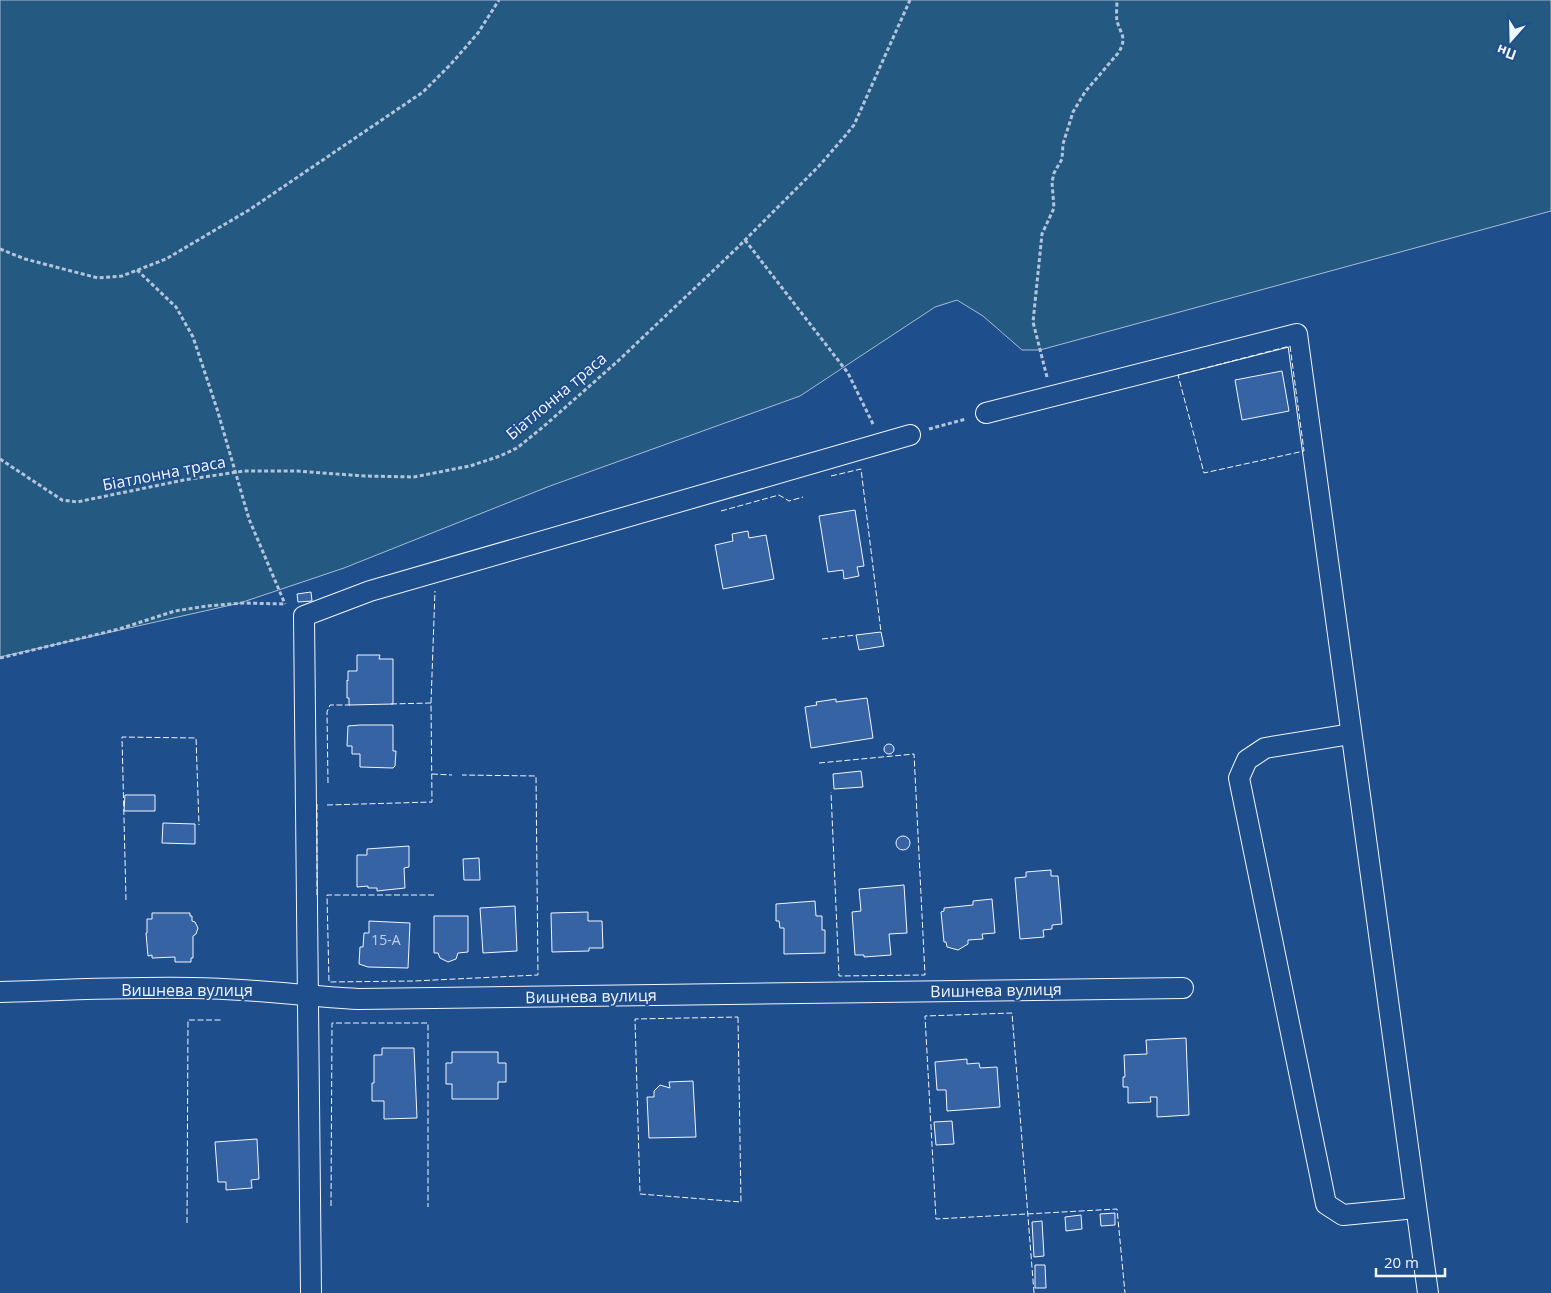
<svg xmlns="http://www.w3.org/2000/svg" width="1551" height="1293" font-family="'Open Sans',sans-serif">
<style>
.green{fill:#245a82;stroke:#a8bbd7}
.building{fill:#3563a3;stroke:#f2f6ff}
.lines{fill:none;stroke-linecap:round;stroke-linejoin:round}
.minor-casing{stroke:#f2f6ff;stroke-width:22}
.path{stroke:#b3c4dc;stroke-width:3;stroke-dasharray:4 2.5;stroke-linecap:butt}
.minor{stroke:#1f4e8c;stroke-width:20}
.fence{stroke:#f2f6ff;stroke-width:1;stroke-dasharray:6 2.5;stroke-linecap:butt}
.labels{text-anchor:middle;stroke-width:4;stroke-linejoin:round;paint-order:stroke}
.number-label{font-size:14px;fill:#c3d1e8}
.street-label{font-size:16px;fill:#f2f6ff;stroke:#1f4e8c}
</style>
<rect width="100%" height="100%" fill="#1f4e8c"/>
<polygon class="green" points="0,0 1551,0 1551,211 1040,350 1022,350 983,316 957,300 935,307 800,396 550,486 344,568 240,603 0,657"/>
<g class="building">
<polygon points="1282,371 1289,411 1242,420 1235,380"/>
<polygon points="855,510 864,566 857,567 859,576 844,579 843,570 828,572 819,516"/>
<polygon points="748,531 749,538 766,535 774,579 723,589 715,545 733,541 732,534"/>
<polygon points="311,592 312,601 298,602 297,594"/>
<polygon points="881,632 884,646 859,650 856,635"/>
<polygon points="357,655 380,655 379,659 393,659 393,704 349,705 349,698 347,698 347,680 348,681 348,671 357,671"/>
<polygon points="867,698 873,738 811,748 805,707 817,705 816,702 836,699 836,702"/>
<polygon points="360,725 393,725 393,751 396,751 395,766 393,768 360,767 360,754 352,754 352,746 347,746 348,726"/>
<circle cx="889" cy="749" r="5"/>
<polygon points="861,771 863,787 834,789 833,774"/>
<polygon points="125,795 155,795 155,811 124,811"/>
<polygon points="163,823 195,824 195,844 162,843"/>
<circle cx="903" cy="843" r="7"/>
<polygon points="409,846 409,867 404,868 405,888 377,891 377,888 368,888 368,886 357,887 357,855 367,855 367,849"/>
<polygon points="479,858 480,880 464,880 463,859"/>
<polygon points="1051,870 1051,876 1058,876 1062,924 1052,925 1052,929 1043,930 1044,937 1020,939 1015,878 1026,877 1026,872"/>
<polygon points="904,885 907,933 889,934 891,955 864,957 864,955 855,955 852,912 861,911 859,889"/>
<polygon points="992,899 995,933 982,934 983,939 968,940 968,944 958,950 947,947 946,942 944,942 941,912 944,911 944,908 973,905 973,901"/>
<polygon points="815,901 816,916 822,916 822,930 825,930 825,953 784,954 784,928 780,928 779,921 776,921 776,904"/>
<polygon points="515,906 517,951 483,953 480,908"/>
<polygon points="588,912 588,921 602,921 603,948 589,948 589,951 552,952 551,913"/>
<polygon points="152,913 190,913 190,916 192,916 192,921 195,922 198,928 196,934 193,936 193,958 191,958 191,962 175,962 175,957 152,958 152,955 148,956 146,933 147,933 147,919 152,919"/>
<polygon points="434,916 468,916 468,952 458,953 456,959 448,962 440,958 438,953 434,953"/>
<polygon points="369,921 410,923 408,968 368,967 359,964 360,947 363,947 364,933 369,933"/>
<polygon points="1186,1038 1189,1115 1157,1117 1157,1097 1150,1097 1151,1102 1128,1103 1128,1087 1123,1087 1123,1077 1125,1077 1124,1055 1147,1054 1146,1040"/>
<polygon points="382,1048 414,1048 417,1118 384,1119 384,1101 372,1101 372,1083 374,1083 374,1055 382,1055"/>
<polygon points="452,1052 498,1052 498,1063 506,1063 506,1082 498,1082 498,1099 452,1099 452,1084 446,1084 446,1063 452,1063"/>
<polygon points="967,1059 967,1064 979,1063 980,1068 997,1067 1000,1107 947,1111 946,1090 937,1090 935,1062"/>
<polygon points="693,1081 696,1137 649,1138 647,1097 654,1097 654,1091 660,1085 670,1088 669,1082"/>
<polygon points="952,1121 954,1144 936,1145 934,1122"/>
<polygon points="257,1139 259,1179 251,1180 252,1188 226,1190 226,1182 218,1182 215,1142"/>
<polygon points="1115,1213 1115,1225 1101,1226 1100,1214"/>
<polygon points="1081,1215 1082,1229 1066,1231 1065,1217"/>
<polygon points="1042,1221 1044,1256 1034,1257 1032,1222"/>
<polygon points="1035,1265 1045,1265 1046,1288 1035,1288"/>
</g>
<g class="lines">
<g class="minor-casing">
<g id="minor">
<polyline points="986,413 1297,334 1428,1293"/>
<polyline points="1351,734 1265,748 1247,760 1239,778 1326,1204 1343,1215 1416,1208"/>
<path d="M0 992C64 990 127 987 191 988 247 988 302 996 358 999L1183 988"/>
<polyline points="311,1293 304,616 370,591 910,435"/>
</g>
</g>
<g class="path">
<polyline points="745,240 848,373 873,424"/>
<polyline points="0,249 25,259 98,278 122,276 166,259 249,210 423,92 451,64 478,33 499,0"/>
<polyline points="137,270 176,307 193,337 217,409 249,519 285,604"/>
<path d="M1047 377 1033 322 1042 234 1054 208 1052 182 1054 173 1062 159 1063 144 1073 112 1085 92 1119 52C1127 37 1121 35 1117 21 1116 15 1117 6 1117 0"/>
<polyline points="929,429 966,419"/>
<polyline points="0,459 62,500 77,502 184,480 244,471 297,471 364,476 414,477 470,466 500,456 517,448 543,427 619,360 736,249 819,166 845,136 854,125 910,0"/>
<polyline points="0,658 119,629 175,611 207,606 243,603 285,604"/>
</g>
<use href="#minor" class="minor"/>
<g class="fence">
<polygon points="1290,346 1304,451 1204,473 1178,375"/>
<polyline points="831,476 861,469 881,632"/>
<polyline points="721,511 779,495 789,501 803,497"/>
<polyline points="822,639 856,635"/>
<polyline points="431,703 435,591"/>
<polyline points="819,763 914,754 925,975 839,976 831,792"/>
<polyline points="432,774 452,775"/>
<polyline points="328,783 327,712 330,705 350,705"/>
<polyline points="327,805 432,802 431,703 390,704"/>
<polyline points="317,895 317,803"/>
<polyline points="434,895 327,895 329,982 414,981 538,975 536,776 462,775"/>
<polyline points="126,900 122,737 196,738 199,825"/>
<polygon points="738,1017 741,1202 640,1194 635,1019"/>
<polyline points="331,1206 332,1023 428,1023 428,1207"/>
<polyline points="187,1223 188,1020 223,1020"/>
<polyline points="1034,1293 1012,1013 925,1016 936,1219 1117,1209 1125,1293"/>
</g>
</g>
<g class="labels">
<g class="number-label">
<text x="386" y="945">15-А</text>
</g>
<g class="street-label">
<text transform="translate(556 396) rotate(-40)" y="6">Біатлонна траса</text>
<text transform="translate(164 473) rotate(-11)" y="6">Біатлонна траса</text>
<text x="187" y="996">Вишнева вулиця</text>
<text transform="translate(996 990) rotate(-1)" y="6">Вишнева вулиця</text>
<text transform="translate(591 996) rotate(-1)" y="6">Вишнева вулиця</text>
</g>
</g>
<g transform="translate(1511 40) rotate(200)" stroke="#1f4e8c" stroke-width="4" paint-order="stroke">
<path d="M0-4L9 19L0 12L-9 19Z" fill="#f2f6ff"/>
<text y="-8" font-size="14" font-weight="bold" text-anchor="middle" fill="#f2f6ff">Пн</text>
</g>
<path d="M1376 1268v8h69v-8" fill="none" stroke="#f2f6ff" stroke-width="2.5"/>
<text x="1384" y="1268" font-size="15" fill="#f2f6ff" stroke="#1f4e8c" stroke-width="4" paint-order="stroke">20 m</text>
</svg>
